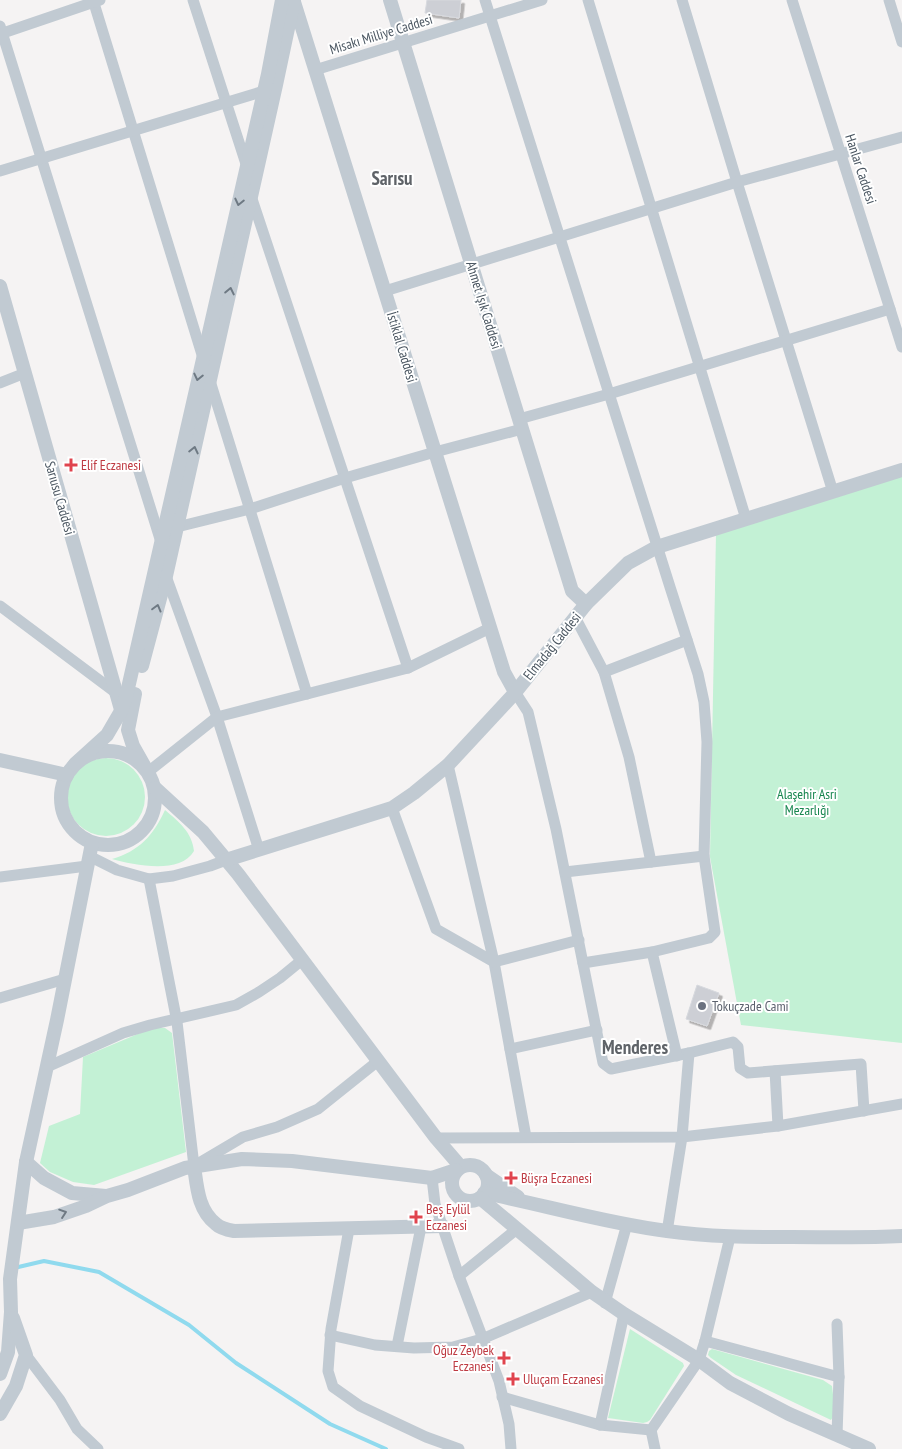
<svg xmlns="http://www.w3.org/2000/svg" width="902" height="1449" font-family="'PT Sans Narrow',sans-serif">
<style>
.green{fill:#c3f1d5}
.lines{fill:none;stroke-linecap:round;stroke-linejoin:round}
.stream{stroke:#90daee;stroke-width:4}
.building{fill:#cdcfd5;stroke:#d7d9de;filter:url(#shadow)}
.minor{stroke:#c1cad2;stroke-width:11}
.tertiary{stroke:#c1cad2;stroke-width:14}
.oneway{stroke:#6e7983}
.health-dot{fill:#e0444e;stroke:#fff;stroke-width:2}
.worship-dot{fill:#6b7280;stroke:#fff;stroke-width:2}
.labels{text-anchor:middle;stroke-width:4;stroke-linejoin:round;paint-order:stroke}
.street-label{font-size:14px;fill:#4a5661;stroke:#fff}
.health-label{font-size:14px;fill:#be3a42;stroke:#fff;text-anchor:start}
.park-label{font-size:14px;fill:#17864f;stroke:#fff}
.worship-label{font-size:14px;fill:#5b616d;stroke:#fff;text-anchor:start}
.district-label{font-size:19px;font-weight:bold;fill:#5f6368;stroke:#fff}
</style>
<defs>
<filter id="shadow"><feDropShadow dx="3.5" dy="3.5" stdDeviation="0" flood-color="#0004"/></filter>
</defs>
<rect width="100%" height="100%" fill="#f5f3f3"/>
<g class="green">
<polygon points="902,476 902,1043 741,1025 710,857 716,533"/>
<circle cx="106" cy="797" r="39"/>
<path d="M165 810C179 822 192 832 194 851 180 875 134 865 112 859 139 851 153 836 165 810Z"/>
<polygon points="152,1028 165,1028 172,1033 186,1152 94,1185 73,1182 50,1172 40,1163 49,1126 80,1114 83,1057"/>
<polygon points="630,1329 683,1363 684,1366 650,1420 647,1422 643,1423 608,1418"/>
<path d="M712 1349 823 1380 832 1386C833 1397 837 1412 831 1420L736 1375 711 1358 708 1355 709 1351Z"/>
</g>
<g class="lines">
<polyline class="stream" points="14,1268 44,1261 99,1272 189,1325 236,1363 330,1424 386,1449"/>
</g>
<g class="building">
<polygon points="427,0 461,0 459,18 425,13"/>
<polygon points="697,985 719,993 707,1026 686,1019"/>
</g>
<g class="lines">
<g class="minor">
<polyline points="93,0 203,358"/>
<polyline points="193,0 247,167"/>
<polyline points="485,0 670,587 698,674 704,702 707,742 704,856 715,932 709,938 652,952 583,963"/>
<polyline points="588,0 746,519"/>
<polyline points="682,0 737,182 833,492"/>
<polyline points="792,0 902,347"/>
<polyline points="889,0 902,42"/>
<polyline points="0,26 161,542"/>
<polyline points="0,34 100,0"/>
<polyline points="315,70 542,0"/>
<polyline points="0,171 264,91"/>
<polyline points="251,196 408,668"/>
<polyline points="385,291 737,182 902,137"/>
<polyline points="210,381 307,694"/>
<polyline points="0,383 25,373"/>
<polyline points="519,419 609,394 890,309"/>
<polyline points="177,527 250,509 345,478 435,452 522,429"/>
<polyline points="166,576 217,717 259,850"/>
<polyline points="0,606 115,692"/>
<polyline points="575,617 604,672 629,757 651,862"/>
<polyline points="604,672 687,640"/>
<polyline points="515,692 528,712 556,829 603,1063 611,1069 689,1053 733,1042 738,1047 740,1068 748,1073 861,1064 864,1111"/>
<polyline points="448,765 494,962 526,1137"/>
<polyline points="148,772 217,717 408,668 490,628"/>
<polyline points="392,808 436,929 494,962 579,940"/>
<polyline points="89,856 117,870 149,879 173,876 210,866 226,860"/>
<polyline points="565,872 704,856"/>
<polyline points="0,877 87,866"/>
<polyline points="149,879 177,1022 194,1166 243,1137 277,1127 318,1109 378,1061"/>
<polyline points="652,952 677,1056"/>
<polyline points="0,998 65,979"/>
<polyline points="510,1049 597,1030"/>
<polyline points="47,1067 123,1033 150,1025 236,1005 259,992 280,978 302,960"/>
<polyline points="775,1071 778,1126"/>
<polyline points="436,1138 682,1137 778,1126 902,1104"/>
<polyline points="432,1178 435,1204 459,1276 499,1381 509,1424 511,1449"/>
<polyline points="349,1229 331,1329 328,1371 333,1387 360,1406 426,1437 459,1449"/>
<polyline points="667,1232 682,1137 689,1053"/>
<polyline points="459,1276 517,1229"/>
<polyline points="605,1303 627,1224"/>
<polyline points="330,1335 375,1345 414,1348 453,1347 482,1339 592,1292"/>
<polyline points="705,1341 839,1377"/>
<polyline points="397,1346 421,1227"/>
<polyline points="26,1355 60,1400 77,1429 98,1449"/>
<polyline points="502,1397 600,1425 651,1430 699,1360 705,1341 730,1237"/>
<polyline points="600,1425 624,1314"/>
<polyline points="651,1430 655,1449"/>
<polyline points="837,1435 839,1377 837,1324"/>
</g>
<g class="tertiary">
<polyline points="390,0 572,591 586,604"/>
<polyline points="294,2 504,672 515,692"/>
<polyline points="0,286 122,713"/>
<polyline points="142,666 166,576 276,85 294,0"/>
<polyline points="135,694 128,730 133,746 146,769"/>
<circle cx="108" cy="798" r="47"/>
<polyline points="0,760 67,775"/>
<polyline points="75,764 107,735 121,711 126,697 268,74 282,0"/>
<polyline points="155,788 203,832 238,874 436,1138 461,1167"/>
<polyline points="226,860 392,808 414,793 448,765 513,695 586,604 628,563 657,547 902,470"/>
<polyline points="26,1162 44,1178 72,1193 106,1196"/>
<circle cx="470" cy="1183" r="18"/>
<path d="M194 1166C197 1187 198 1210 216 1224 220 1228 228 1230 234 1231L443 1226"/>
<polyline points="486,1175 518,1197"/>
<path d="M484 1193C545 1205 605 1223 667 1231 708 1237 750 1237 792 1237 829 1237 865 1238 902 1236"/>
<polyline points="480,1198 592,1292 624,1314 699,1360 730,1383 789,1414 869,1449"/>
<polyline points="18,1223 54,1217 86,1206 107,1196 128,1190 185,1168 242,1159 292,1161 432,1178 456,1170"/>
<polyline points="0,1374 8,1352 11,1312 10,1279 26,1162 57,1020 92,843"/>
<polyline points="0,1414 16,1386 26,1355 13,1318"/>
</g>
</g>
<defs><path id="oneway-chevron" d="M-2-3.5L2.5 0L-2 3.5" fill="none" stroke-width="1.6" stroke-linecap="round" stroke-linejoin="round" transform="scale(1.25)"/></defs>
<g class="oneway">
<use href="#oneway-chevron" transform="translate(239 202) rotate(103)"/>
<use href="#oneway-chevron" transform="translate(230 291) rotate(-78)"/>
<use href="#oneway-chevron" transform="translate(198 377) rotate(103)"/>
<use href="#oneway-chevron" transform="translate(194 450) rotate(-77)"/>
<use href="#oneway-chevron" transform="translate(157 608) rotate(-75)"/>
<use href="#oneway-chevron" transform="translate(63 1213) rotate(-19)"/>
</g>
<g class="health-dot">
<path d="M68.5 457.5h5v5h5v5h-5v5h-5v-5h-5v-5h5z"/>
<path d="M508.5 1170.5h5v5h5v5h-5v5h-5v-5h-5v-5h5z"/>
<path d="M413.5 1209.5h5v5h5v5h-5v5h-5v-5h-5v-5h5z"/>
<path d="M501.5 1350.5h5v5h5v5h-5v5h-5v-5h-5v-5h5z"/>
<path d="M510.5 1371.5h5v5h5v5h-5v5h-5v-5h-5v-5h5z"/>
</g>
<circle class="worship-dot" cx="702" cy="1006" r="5"/>
<g class="labels">
<g class="street-label">
<text transform="translate(381 34) rotate(-17)" y="5">Misakı Milliye Caddesi</text>
<text transform="translate(861 169) rotate(72)" y="5">Hanlar Caddesi</text>
<text transform="translate(484 305) rotate(73)" y="5">Ahmet Işık Caddesi</text>
<text transform="translate(402 347) rotate(73)" y="5">İstiklal Caddesi</text>
<text transform="translate(60 498) rotate(74)" y="5">Sarıusu Caddesi</text>
<text transform="translate(552 646) rotate(-51)" y="5">Elmadağ Caddesi</text>
</g>
<g class="health-label">
<text x="81" y="470">Elif Eczanesi</text>
<text x="521" y="1183">Büşra Eczanesi</text>
<text x="426" y="1214">Beş Eylül<tspan x="426" dy="16">Eczanesi</tspan></text>
<text x="494" y="1355" text-anchor="end">Oğuz Zeybek<tspan x="494" dy="16">Eczanesi</tspan></text>
<text x="523" y="1384">Uluçam Eczanesi</text>
</g>
<g class="park-label">
<text x="807" y="799">Alaşehir Asri<tspan x="807" dy="16">Mezarlığı</tspan></text>
</g>
<g class="worship-label">
<text x="712" y="1011">Tokuçzade Cami</text>
</g>
<g class="district-label">
<text x="392" y="185">Sarısu</text>
<text x="635" y="1054">Menderes</text>
</g>
</g>
</svg>
